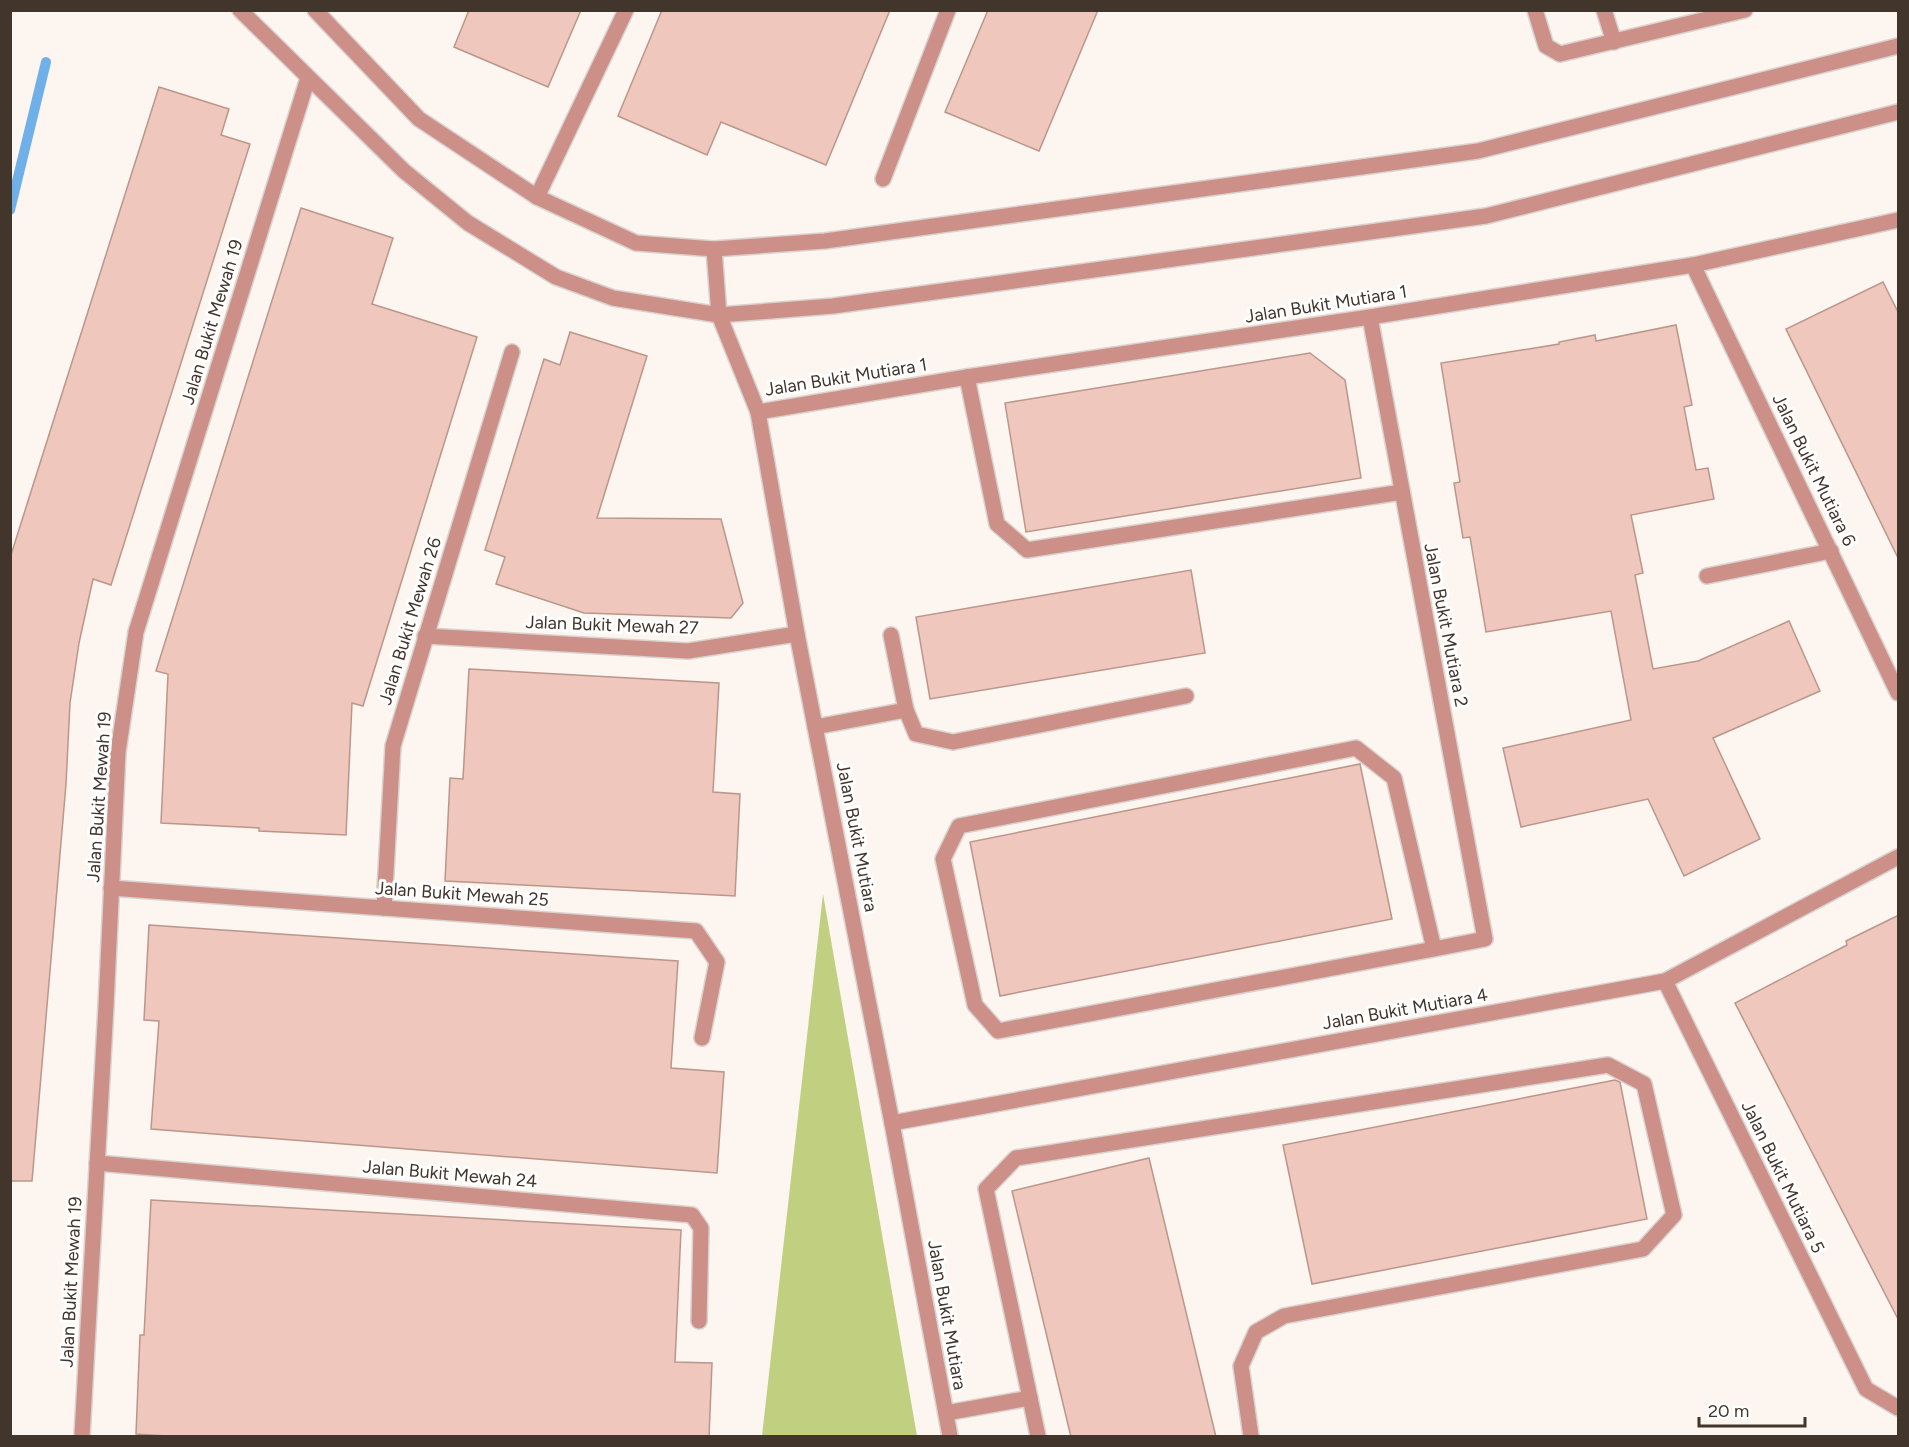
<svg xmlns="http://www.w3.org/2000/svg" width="1909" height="1447" font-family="Figtree,sans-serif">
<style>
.forest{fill:#c0d080}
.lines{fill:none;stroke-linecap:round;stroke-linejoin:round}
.stream{stroke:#70b0e8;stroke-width:10}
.building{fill:#efc7bc;stroke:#bb968b;stroke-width:1.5}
.minor-casing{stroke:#dad2cd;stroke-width:18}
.minor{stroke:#cc9088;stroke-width:15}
.labels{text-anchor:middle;stroke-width:6;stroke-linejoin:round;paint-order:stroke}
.street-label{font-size:18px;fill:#41352c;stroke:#fff}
</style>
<rect width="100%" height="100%" fill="#fcf5f0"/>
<polygon class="forest" points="823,894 917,1436 762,1436"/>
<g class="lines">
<polyline class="stream" points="10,210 46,62"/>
</g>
<g class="building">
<polygon points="469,10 581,10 548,87 454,47"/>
<polygon points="662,10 890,10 826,165 721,122 707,155 618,116"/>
<polygon points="988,10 1098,10 1039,151 945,112"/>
<polygon points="159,87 229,109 221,135 250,144 111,585 93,579 79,643 70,703 66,784 32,1181 10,1181 10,558"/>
<polygon points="301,208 393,238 372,304 477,337 363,706 352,703 346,835 259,831 259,828 161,823 168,674 156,671"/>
<polygon points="1883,282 1899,314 1899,560 1786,329"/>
<polygon points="1676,325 1692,405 1684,407 1696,470 1708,468 1714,499 1631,515 1643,573 1635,575 1653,669 1698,661 1789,621 1820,691 1713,738 1760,839 1684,876 1648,799 1521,827 1503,748 1631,720 1611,611 1486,632 1470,537 1463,538 1454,483 1460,482 1441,363 1559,344 1559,342 1595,335 1596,341"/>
<polygon points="570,332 647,356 597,518 721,519 743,603 731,618 584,613 496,584 505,557 485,550 544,359 560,365"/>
<polygon points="1310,353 1345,380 1361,478 1026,532 1005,403"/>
<polygon points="1191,570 1205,653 930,699 916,617"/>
<polygon points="469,669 719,683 713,792 740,794 735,896 445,881 450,778 463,779"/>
<polygon points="1360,764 1392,919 1000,996 970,842"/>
<polygon points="1899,915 1899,1321 1735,1003 1847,945 1846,941"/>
<polygon points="149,925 678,961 671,1068 724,1072 717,1173 151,1129 159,1021 144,1020"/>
<polygon points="1615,1080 1620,1082 1647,1219 1312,1284 1283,1145"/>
<polygon points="1149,1158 1216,1437 1071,1437 1012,1191"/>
<polygon points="151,1200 681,1230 675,1362 712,1363 709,1437 182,1437 136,1434 140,1335 144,1335"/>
</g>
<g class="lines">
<g class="minor-casing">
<g id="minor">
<polyline points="240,10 404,171 468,223 556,277 613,298 719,315 833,306 1486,216 1898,112"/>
<polyline points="315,10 419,119 537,197 636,243 714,249 825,241 1478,151 1898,46"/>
<polyline points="1535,10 1546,46 1560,54 1745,10"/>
<polyline points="1604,10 1614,42"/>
<polyline points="883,179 948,10"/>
<polyline points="537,197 626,10"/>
<polyline points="714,249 719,315 758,412 797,634 892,1123 950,1436"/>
<polyline points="1693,265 1898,693"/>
<polyline points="1370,317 1485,939 1434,949 998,1031 975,1005 943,859 959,826 1356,748 1394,778 1434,949"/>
<polyline points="967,377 997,524 1027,550 1402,492"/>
<polyline points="758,412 967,377 1370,317 1693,265 1898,220"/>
<polyline points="1707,576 1831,551"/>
<polyline points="891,635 906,710 916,734 953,742 1186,696"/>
<polyline points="425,636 688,651 797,634"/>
<polyline points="815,727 906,710"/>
<polyline points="111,888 696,931 717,962 702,1038"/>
<polyline points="384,908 393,746 512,352"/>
<polyline points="1665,981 1866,1389 1898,1408"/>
<polyline points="892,1123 1665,981 1898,857"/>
<polyline points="97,1163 692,1215 701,1228 699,1321"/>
<polyline points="946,1413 1030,1398"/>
<polyline points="82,1436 106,1006 118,752 136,632 308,78"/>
<polyline points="1038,1436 986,1189 1016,1158 1608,1065 1644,1084 1674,1215 1643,1249 1284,1316 1256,1332 1241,1366 1251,1436"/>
</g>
</g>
<use href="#minor" class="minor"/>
</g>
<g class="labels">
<g class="street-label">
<text transform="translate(1326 304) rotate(-9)" y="6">Jalan Bukit Mutiara 1</text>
<text transform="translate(212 322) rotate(-73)" y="6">Jalan Bukit Mewah 19</text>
<text transform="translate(846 377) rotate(-9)" y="6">Jalan Bukit Mutiara 1</text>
<text transform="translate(1814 470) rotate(64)" y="6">Jalan Bukit Mutiara 6</text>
<text transform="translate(410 621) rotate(-73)" y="6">Jalan Bukit Mewah 26</text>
<text transform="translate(612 625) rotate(2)" y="6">Jalan Bukit Mewah 27</text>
<text transform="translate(1446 625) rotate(79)" y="6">Jalan Bukit Mutiara 2</text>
<text transform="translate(99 797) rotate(-86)" y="6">Jalan Bukit Mewah 19</text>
<text transform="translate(857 837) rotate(79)" y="6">Jalan Bukit Mutiara</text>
<text transform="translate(462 894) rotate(4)" y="6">Jalan Bukit Mewah 25</text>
<text transform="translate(1405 1009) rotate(-10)" y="6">Jalan Bukit Mutiara 4</text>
<text transform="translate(450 1174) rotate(5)" y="6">Jalan Bukit Mewah 24</text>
<text transform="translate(1783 1177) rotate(64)" y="6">Jalan Bukit Mutiara 5</text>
<text transform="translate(71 1282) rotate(-87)" y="6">Jalan Bukit Mewah 19</text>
<text transform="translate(947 1315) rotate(80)" y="6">Jalan Bukit Mutiara</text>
</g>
</g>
<rect width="1909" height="1447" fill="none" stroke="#41352c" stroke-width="24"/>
<path d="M1699 1417v9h106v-9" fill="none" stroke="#41352c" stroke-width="3"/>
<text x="1708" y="1417" font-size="18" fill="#41352c" stroke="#ffffff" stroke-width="4.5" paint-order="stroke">20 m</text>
</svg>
